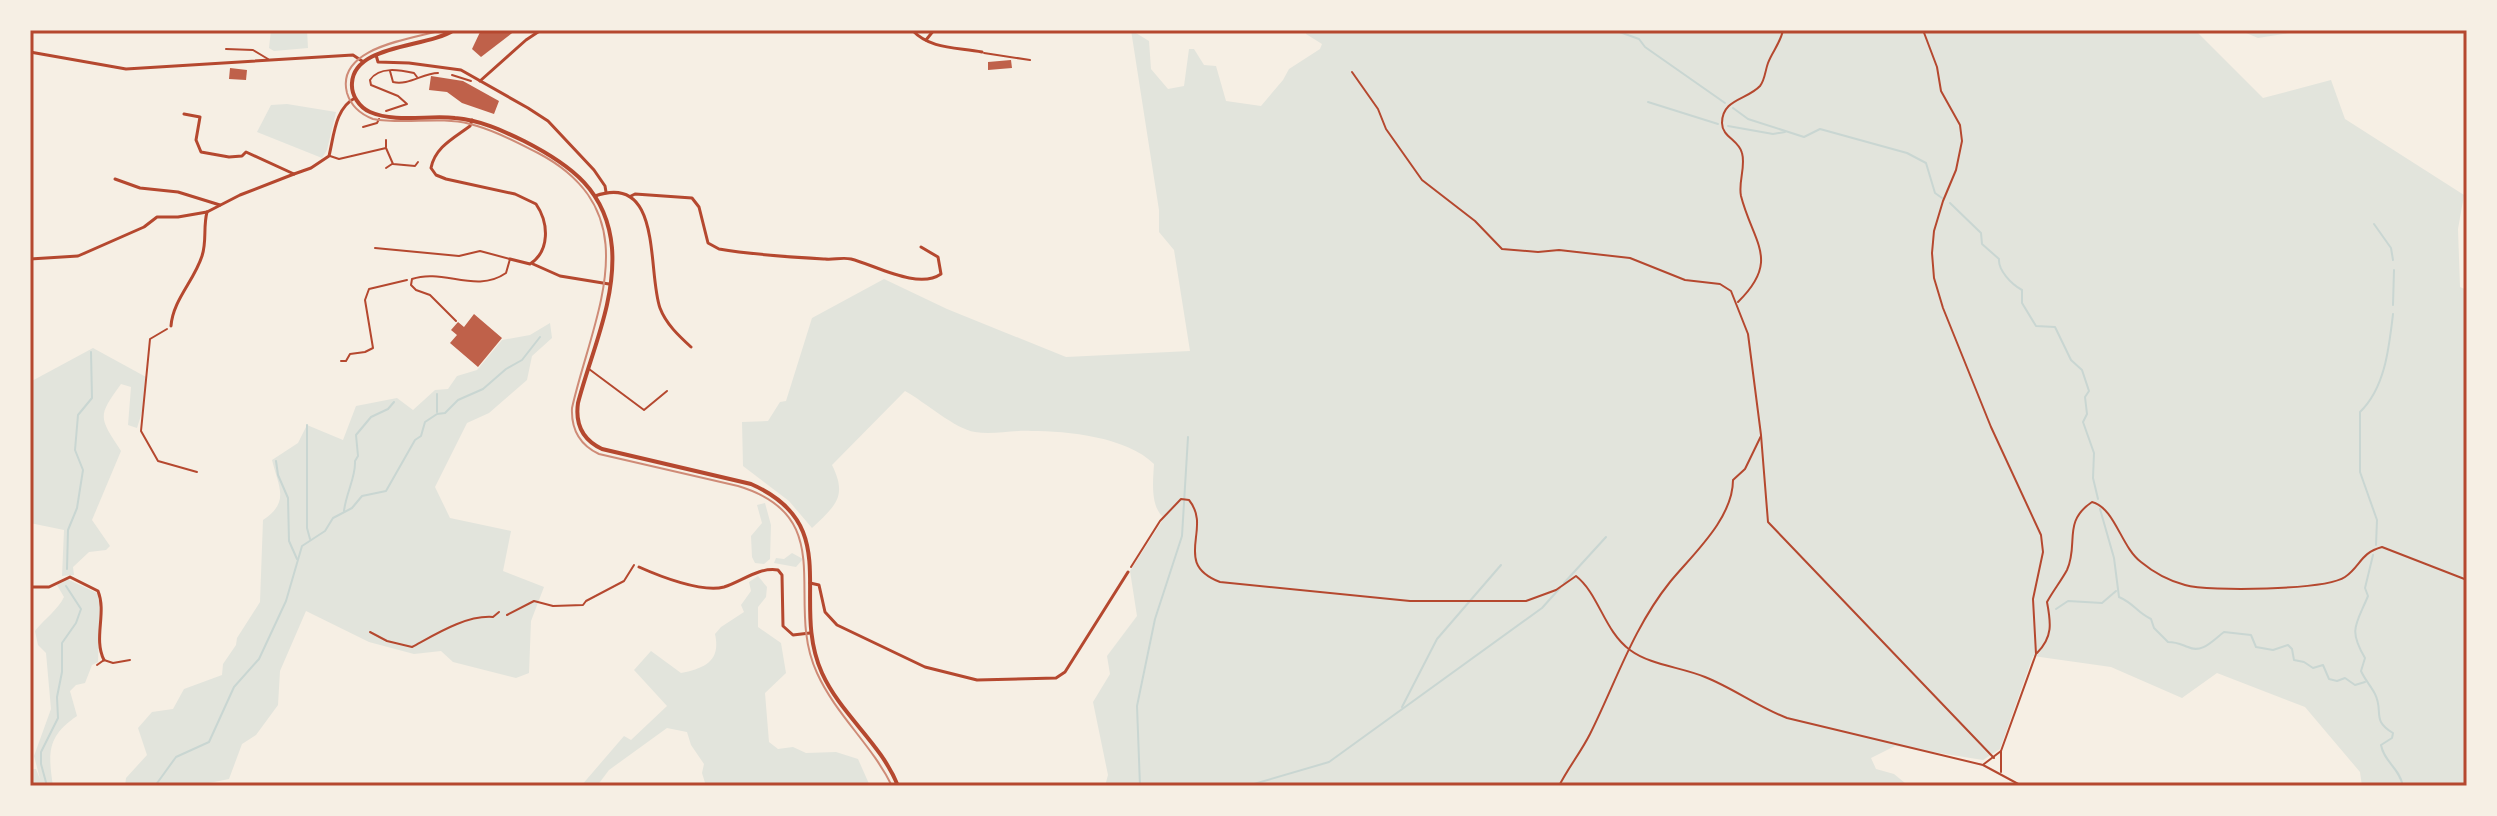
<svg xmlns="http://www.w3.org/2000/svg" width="2497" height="816" font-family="Arial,sans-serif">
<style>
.green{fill:#e2e4dc}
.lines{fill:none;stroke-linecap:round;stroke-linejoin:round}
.stream{stroke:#c9d6d2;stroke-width:2}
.building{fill:#bf614a}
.path{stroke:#b5482f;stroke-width:2}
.service{stroke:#b5482f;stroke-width:2}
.minor{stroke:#b5482f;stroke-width:3}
.secondary{stroke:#b5482f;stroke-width:4}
.rail{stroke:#cf8b77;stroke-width:2}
.neatline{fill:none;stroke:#b5482f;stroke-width:3}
</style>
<rect width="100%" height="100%" fill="#f6efe4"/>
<g class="green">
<polygon points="271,30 307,30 308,48 274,51 269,48"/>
<path d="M1131 30 1149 41 1151 69 1168 89 1184 86 1189 49H1194L1204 65 1216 66 1226 101 1261 106 1283 80 1289 69 1320 49 1322 44 1306 34V30H2195L2263 98 2331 80 2345 119 2464 195 2458 229 2460 287 2467 290V786H2362L2360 772 2305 707 2217 673 2182 698 2111 667 2033 656 2000 749 1983 760 1895 746 1871 758 1876 769 1894 774 1905 783 1904 786H1105L1108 775 1093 702 1110 674 1107 656 1137 616 1130 571 1164 518C1150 506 1153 482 1154 464 1127 437 1068 431 1031 431 1013 430 993 435 975 432 955 429 925 402 905 391L832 465C848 497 835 506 812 528L789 501 743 466 742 422 768 421 780 402 786 401 812 318 884 279 947 309 1066 357 1190 351 1174 250 1159 232V210Z"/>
<polygon points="2239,30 2308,30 2258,38"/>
<polygon points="287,104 336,112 327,150 322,158 257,132 271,105"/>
<path d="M550 323 552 338 532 356 527 380 489 413 467 423 435 487 450 518 511 531 503 571 544 587 531 621 529 673 516 678 453 662 441 651 414 654 369 642 306 611 280 671 278 705 256 735 242 744 229 779 194 786H125L126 778 147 755 138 728 152 712 173 709 184 689 222 675 223 664 236 645 237 638 260 602 263 520C290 502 279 488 272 460L298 443 307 425 343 440 356 406 397 398 413 410 435 390 448 389 457 376 477 370 502 340 530 335Z"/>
<path d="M93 348 146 377 143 409 137 428 128 425 131 387 121 384C97 417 99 417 121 451L92 520 110 546 106 550 89 552 73 567 74 575 62 576 64 530 30 523V382Z"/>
<polygon points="765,503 771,525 770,559 764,564 755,563 752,557 751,536 762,523 757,505"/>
<polygon points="792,553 803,559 796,567 774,563 776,558 784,559"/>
<path d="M758 576 767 587 766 597 758 607V627L781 643 786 673 765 693 769 742 778 749 793 747 806 753 836 752 858 759 870 786H706L702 773 704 764 691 745 687 732 667 728 609 770 597 786H581L624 736 631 740 667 706 634 670 651 651 681 673C705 668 721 661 715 634L721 627 744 612 741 605 751 591 749 582Z"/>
<path d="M67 579 97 593 100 604 98 662 92 665 85 683 76 685 70 691 77 716C47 736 48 753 53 786H30V769H36L40 779 34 756 51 709 46 653 38 645 35 631C44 619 58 610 64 597L57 585Z"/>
</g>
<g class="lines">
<g class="stream">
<polyline points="1614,30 1639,39 1645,47 1725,103"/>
<polyline points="1648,102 1718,124"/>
<polyline points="1733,108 1748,119 1804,137 1820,129 1907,153 1926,163 1935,193 1942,198"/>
<polyline points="1728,126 1773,134 1785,132"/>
<path d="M1950 203 1981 233 1982 244 1999 259C1998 270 2011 284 2022 290V303L2036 326 2055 327 2071 360 2082 370 2089 391 2085 397 2087 414 2083 422 2094 453 2093 478 2098 499"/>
<polyline points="2374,224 2391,248 2393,260"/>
<polyline points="2393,305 2394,270"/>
<polyline points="437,412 437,394"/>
<polyline points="307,425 307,528 310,539"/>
<polyline points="276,461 278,475 288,498 289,541 297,559"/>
<path d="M2100 509 2114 558 2119 597C2135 604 2136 612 2151 619L2154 628 2168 642C2177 642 2180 644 2188 647 2202 654 2213 640 2224 632L2251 635 2256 647 2273 650 2288 645 2292 649 2294 660 2304 662 2313 668 2323 665 2329 679 2337 681 2345 678 2355 685 2365 682"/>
<path d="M344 511C346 493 356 477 355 461L358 456 356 435 371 417 388 409 394 402"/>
<path d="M2376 545 2377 520 2360 472V412C2385 388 2389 348 2393 314"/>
<path d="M2373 555 2365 588 2368 596C2356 625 2348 629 2365 658L2361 671C2365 680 2371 686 2375 694 2384 712 2371 720 2393 733L2392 738 2381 745C2384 762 2399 767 2403 786"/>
<polyline points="67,569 68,530 77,508 83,470 75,450 78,415 92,398 91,352"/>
<polyline points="1564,583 1606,537"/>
<polyline points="2056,609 2068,601 2102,603 2116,591"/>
<polyline points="1402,707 1437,639 1501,565"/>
<polyline points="47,786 41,764 41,752 58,718 57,697 62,672 62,643 76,623 81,609 66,586"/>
<polyline points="155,786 176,757 209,742 234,687 259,659 286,601 302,546 325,531 333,518 352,508 362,496 386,491 415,440 421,436 425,422 437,414 445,413 458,400 483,389 506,369 522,360 540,337"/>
<polyline points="1140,786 1137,706 1155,619 1182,536 1188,437"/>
<polyline points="1247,786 1329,762 1542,608 1560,588"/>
</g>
</g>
<g class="building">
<polygon points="481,30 516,30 481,57 472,49"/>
<polygon points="1011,60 1012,68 988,70 988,62"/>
<polygon points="230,68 247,70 246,80 229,79"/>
<polygon points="431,76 463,81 499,101 494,114 462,103 447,92 429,90"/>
<polygon points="474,314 502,338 478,367 450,343 457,335 451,330 458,322 464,327"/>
</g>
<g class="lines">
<g class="path">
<polyline points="1923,30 1937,67 1941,91 1960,125 1962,141 1956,170 1943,201 1934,231 1932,253 1934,278 1943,308 1991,427 2041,535 2043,552 2033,599 2036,654 2001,751 2001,772"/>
<path d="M390 71 393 82C408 86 423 73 438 73"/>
<polyline points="1352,72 1378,109 1386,129 1422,180 1475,221 1502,249 1538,252 1559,250 1630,258 1685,280 1720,284 1731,291 1748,334 1761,435 1768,522 1994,758"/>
<polyline points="452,75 471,81"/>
<path d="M386 111 407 104 398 96 371 85 370 80C379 66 400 70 414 73L417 77"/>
<polyline points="363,127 377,123 379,119"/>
<path d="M1738 302C1781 260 1753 243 1741 196 1738 182 1746 167 1742 153 1739 140 1722 137 1722 123 1722 99 1747 100 1760 86 1765 80 1765 71 1768 63 1772 52 1781 42 1783 30"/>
<polyline points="167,329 150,339 141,431 158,461 197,472"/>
<polyline points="341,361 346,361 350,354 365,352 373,348 365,300 369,289 407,280"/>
<path d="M1131 567 1160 521 1181 499 1189 500C1213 529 1171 563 1220 582L1410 601H1526L1556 590 1576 576C1599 594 1604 631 1630 650 1650 665 1681 667 1705 677 1733 688 1758 707 1787 718L1983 765 2022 786"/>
<polyline points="507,615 534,601 553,606 583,605 586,601 624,581 634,565"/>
<path d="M370 632 387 641 412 647C436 634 466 615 493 617L499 612"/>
<path d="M2037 653C2053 637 2051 623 2047 602 2053 591 2061 581 2067 570 2079 544 2062 522 2092 502 2115 508 2121 547 2141 562 2153 572 2170 581 2185 585 2209 592 2326 590 2345 577 2361 566 2360 553 2382 547L2467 580"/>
<polyline points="1984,764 2001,751"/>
<path d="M1559 786C1568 768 1581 752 1590 734 1616 682 1633 628 1670 582 1692 555 1733 519 1733 480L1745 469 1761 436"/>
</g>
<g class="service">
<polyline points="226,49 253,50 268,59"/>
<polyline points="984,53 1030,60"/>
<polyline points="386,140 386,147"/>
<polyline points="330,156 339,159 386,148 393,164 415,166 418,162"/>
<polyline points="386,168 392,164"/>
<path d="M375 248 459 256 480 251 510 259 506 273C476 294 443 268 412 279L411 285 416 290 430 295 456 321"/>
<polyline points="589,369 644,410 667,391"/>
<polyline points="97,665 104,660 113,663 130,660"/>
</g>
<g class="minor">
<path d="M912 30C931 50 957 47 982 52"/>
<polyline points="926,40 934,30"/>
<polyline points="30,52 126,69 353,55 362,61"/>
<polyline points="376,55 378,62 409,63 461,70 528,108 548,121 594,170 605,186 606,192"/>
<polyline points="480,81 526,40 541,30"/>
<path d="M184 114 200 117 196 140 201 152 229 157 242 156 246 152 294 174 311 168 329 156C334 136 335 108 355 98"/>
<path d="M472 120 470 126C454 138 435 147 431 168L436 175 446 179 515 194 536 204C549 223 550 251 530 264L510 259"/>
<polyline points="115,179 140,188 178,192 220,205"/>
<path d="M595 196C663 172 647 271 660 308 666 324 679 336 691 347"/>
<path d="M631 196 635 194 692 198 699 207 708 243 719 249C754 255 790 257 825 259 834 260 842 257 851 259 875 265 918 290 941 274L938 257 921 247"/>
<polyline points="30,259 78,256 144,227 157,217 178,217 207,212 240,195 294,174"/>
<polyline points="533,264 560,276 609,284"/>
<path d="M171 326C173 300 194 281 202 256 207 241 203 227 207 212"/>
<path d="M639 567C659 576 702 593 724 587 743 581 758 567 778 570L782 575 783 626 793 635 810 633"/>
<polyline points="810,583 819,585 825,612 837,625 925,667 977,680 1056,678 1065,672 1128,572"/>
<path d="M30 587H49L70 577 98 591C107 613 93 638 104 660"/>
</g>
<path class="secondary" d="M454 30C427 48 354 44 352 83 351 95 359 107 370 112 395 123 429 115 455 118 480 120 501 130 524 141 571 165 607 191 612 248 616 301 591 353 578 403 575 424 583 440 602 449L751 484C846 526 789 600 822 673 841 715 881 743 898 786"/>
<path class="rail" d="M442 30C412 39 335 47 347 93 351 106 360 114 373 119 405 125 438 116 470 124 494 130 516 142 538 153 652 213 593 315 572 408 571 430 580 445 599 454L738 486C842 517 783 601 817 673 836 715 872 745 892 786"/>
</g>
<rect width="2497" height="816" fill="none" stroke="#f6efe4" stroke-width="64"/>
<rect x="32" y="32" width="2433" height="752" class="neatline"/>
</svg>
